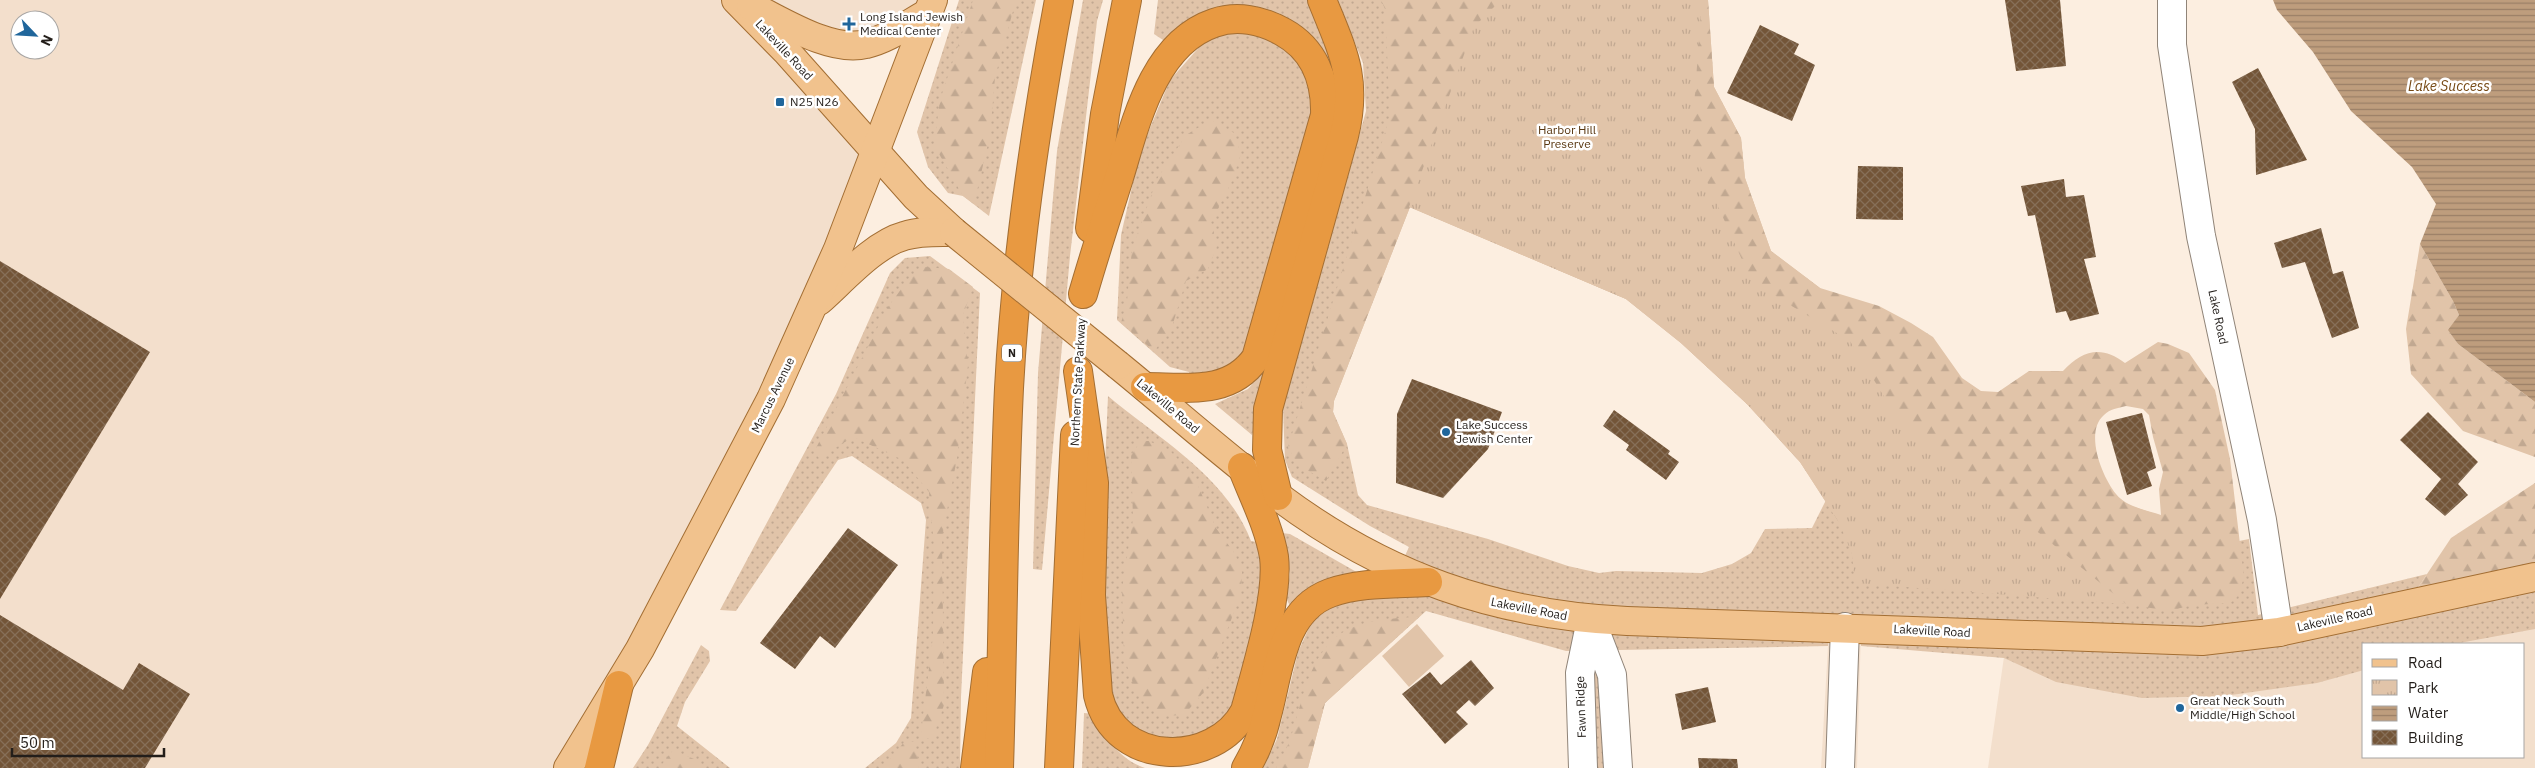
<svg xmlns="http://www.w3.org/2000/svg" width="2535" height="768" font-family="'IBM Plex Sans',sans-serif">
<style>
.built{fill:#f3dfcc;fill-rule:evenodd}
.grass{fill:url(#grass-dots);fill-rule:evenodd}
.forest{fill:url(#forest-firs);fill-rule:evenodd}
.park{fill:url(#park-tufts)}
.pitch{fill:#e1c4a9}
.water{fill:url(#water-rules)}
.building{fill:url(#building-cross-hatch)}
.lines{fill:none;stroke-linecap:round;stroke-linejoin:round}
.minor-casing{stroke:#908478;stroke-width:30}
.major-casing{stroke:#a36e33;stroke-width:30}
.highway-casing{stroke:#a36e33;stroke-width:30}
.minor{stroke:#fff;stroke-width:28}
.major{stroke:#f1c28d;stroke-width:28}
.highway{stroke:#e89941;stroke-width:28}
.major-bridge-casing{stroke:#a36e33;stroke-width:30;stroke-linecap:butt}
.major-bridge{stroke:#f1c28d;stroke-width:28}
.poi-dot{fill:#20669b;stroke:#fff;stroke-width:2}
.labels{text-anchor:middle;stroke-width:5;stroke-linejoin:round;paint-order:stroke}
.shield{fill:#fff;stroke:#65625f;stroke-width:1}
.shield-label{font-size:11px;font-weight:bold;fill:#231e1a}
.poi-label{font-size:12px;fill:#231e1a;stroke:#fff;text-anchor:start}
.street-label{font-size:12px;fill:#231e1a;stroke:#fff}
.park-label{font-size:12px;fill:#593711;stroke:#fff}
.water-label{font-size:14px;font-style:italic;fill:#774a16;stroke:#fff}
</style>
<defs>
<pattern id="grass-dots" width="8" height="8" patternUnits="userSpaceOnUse" patternTransform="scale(1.25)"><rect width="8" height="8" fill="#e1c4a9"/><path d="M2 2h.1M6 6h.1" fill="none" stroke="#c1a891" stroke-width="1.8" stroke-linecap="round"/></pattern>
<pattern id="forest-firs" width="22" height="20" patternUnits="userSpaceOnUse" patternTransform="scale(1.25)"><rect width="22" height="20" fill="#e1c4a9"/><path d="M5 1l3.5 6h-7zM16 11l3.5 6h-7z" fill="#c1a891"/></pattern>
<pattern id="park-tufts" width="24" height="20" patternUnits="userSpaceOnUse" patternTransform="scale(1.25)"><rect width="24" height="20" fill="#e1c4a9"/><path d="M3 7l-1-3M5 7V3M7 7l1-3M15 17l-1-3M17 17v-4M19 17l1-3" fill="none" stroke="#c1a891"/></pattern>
<pattern id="water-rules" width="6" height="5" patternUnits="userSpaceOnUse" patternTransform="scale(1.25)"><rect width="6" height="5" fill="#be9d7d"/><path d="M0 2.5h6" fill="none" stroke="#9a7f66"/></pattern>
<pattern id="building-cross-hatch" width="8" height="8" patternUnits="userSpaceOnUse" patternTransform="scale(1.25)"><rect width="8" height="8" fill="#735538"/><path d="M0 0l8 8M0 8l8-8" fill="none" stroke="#866f58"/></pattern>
</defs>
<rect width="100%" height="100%" fill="#fceee0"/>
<g class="built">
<path d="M0 0H736L876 151 860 194 568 768H0ZM20 20H50V50H20Z"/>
<polygon points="737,0 933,0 868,44"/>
<path d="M2535 579V768H1988L2007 636 2164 643ZM2364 644H2524V757H2364Z"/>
<polygon points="1829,629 1861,631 1857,768 1821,768"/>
</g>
<g class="grass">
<polygon points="959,0 1036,0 989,216 963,196 948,193 928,167 917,132"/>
<polygon points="1083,0 1103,0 1097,21 1070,256 1042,570 1033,569 1038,373 1057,151"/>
<polygon points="1158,0 1314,0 1337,55 1328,59 1309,36 1279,13 1249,6 1218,10 1166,42 1154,34"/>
<path d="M1338 0H1708L1714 87 1741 138 1745 178 1771 251 1820 288 1961 451 2239 541 2249 539 2258 615 2427 574 2407 604 2535 579V629L2454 644H2364V670L2317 683 2224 696 2142 698 2056 682 2004 658 1861 646V631L1829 629 1828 646 1566 651 1426 611 1325 703 1308 768H1263L1277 739 1298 652 1312 621 1340 602 1386 597 1409 547 1370 526 1292 477 1285 460 1283 409 1366 111 1363 63ZM1410 207 1626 299 1681 343 1747 404 1800 462 1826 500 1812 528 1765 529 1751 553 1732 564 1702 573 1616 571 1599 573 1568 566 1488 539 1367 505 1358 495 1347 444 1333 412 1334 401Z"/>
<polygon points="1244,29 1279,39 1303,68 1315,113 1241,367 1190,378 1189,372 1170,367 1117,320 1121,235 1140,152 1170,80 1210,35"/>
<polygon points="930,256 980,293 961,697 960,768 865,768 896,743 911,718 926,520 921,503 852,456 838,460 736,611 720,610 836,394 890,273 905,258"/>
<polygon points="1265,370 1270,371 1252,435 1215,404 1248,389"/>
<path d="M1108 396C1159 439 1226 476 1251 541L1263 543 1265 589 1236 711 1205 745 1126 730 1110 700 1100 580Z"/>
<polygon points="1282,533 1290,534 1360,574 1293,612 1286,598 1290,574"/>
<polygon points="701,645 709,651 710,661 685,702 677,726 730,768 633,768 648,745"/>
<polygon points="1591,662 1601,665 1613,768 1592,768"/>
<path d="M1084 713 1095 714C1105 737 1120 760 1145 768H1082Z"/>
</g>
<g class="forest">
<polygon points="973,0 1016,0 995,77 990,135 974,204 963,196 934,145 940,100"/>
<path d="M1381 0H1708L1714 87 1741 138 1745 178 1771 251 1820 288 1879 306 1911 323 1933 337 1962 378 1981 391 1998 392 2029 371H2063C2082 350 2102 345 2125 363L2158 342 2168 344 2189 353 2215 390 2230 459 2244 578 2237 597 2230 603 2192 605 2169 611 2126 604 1855 583 1852 554 1840 524 1800 462 1747 404 1681 343 1626 299 1410 207 1334 401 1333 412 1347 444 1326 481 1298 465 1288 447 1390 116 1385 9ZM2126 406 2143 409 2149 415 2153 437 2163 472 2159 489 2161 515C2147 510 2126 507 2116 494 2102 477 2084 432 2104 415 2110 409 2118 408 2126 406Z"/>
<polygon points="1211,120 1234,133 1241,154 1231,183 1211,222 1217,246 1208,269 1186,281 1171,330 1154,351 1121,323 1127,301 1132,249 1157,179 1186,135"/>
<polygon points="2420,244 2453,301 2459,315 2449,330 2458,344 2535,402 2535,457 2463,431 2411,374 2406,329"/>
<polygon points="924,267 949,269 973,287 963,315 968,365 957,458 942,537 944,705 933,737 920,741 933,636 934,545 929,492 903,460 853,437 819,458 814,452 888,307 910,277"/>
<polygon points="1141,441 1149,441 1171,452 1194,476 1216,528 1235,554 1242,572 1241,594 1203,693 1184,715 1162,716 1136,692 1124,657 1122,589 1133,519 1131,455"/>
<polygon points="2535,483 2535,576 2409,601 2451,538"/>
<path d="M1420 616 1325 703 1308 768H1276C1281 759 1286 750 1290 740 1304 699 1309 643 1356 626 1377 618 1399 619 1420 616Z"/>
<polygon points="905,741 915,742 919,768 883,768"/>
<polygon points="673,750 694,759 703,768 659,768"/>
</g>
<polygon class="park" points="1501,0 1702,0 1691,146 1752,282 1850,341 1896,416 2126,604 1855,583 1852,554 1840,524 1800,462 1747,404 1681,343 1626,299 1409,207 1474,27"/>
<polygon class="pitch" points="1417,624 1444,656 1409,687 1382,656"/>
<polygon class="water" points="2273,0 2535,0 2535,402 2458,344 2448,330 2459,315 2453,301 2420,244 2436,204 2412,167 2351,111 2313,52 2277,10"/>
<g class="building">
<polygon points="2005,0 2060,0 2066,66 2016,71"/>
<polygon points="1760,25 1799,44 1794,54 1815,65 1792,121 1727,93"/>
<polygon points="2258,68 2307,160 2256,175 2255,129 2232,82"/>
<polygon points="1858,166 1903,167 1903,220 1856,219"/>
<polygon points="2064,179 2066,197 2084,195 2096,257 2084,259 2099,314 2070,321 2066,311 2056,313 2035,215 2028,216 2021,186"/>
<polygon points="2321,228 2333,274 2343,271 2359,328 2332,338 2305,262 2282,268 2274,243"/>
<polygon points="0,261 150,352 0,599"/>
<polygon points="1412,379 1502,412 1488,449 1443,498 1396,483 1397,414"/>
<polygon points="1614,410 1670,451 1668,454 1679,462 1666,480 1626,450 1629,445 1603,426"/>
<polygon points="2428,412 2478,462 2458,484 2468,495 2445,516 2425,499 2441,479 2400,440"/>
<polygon points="2142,413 2156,468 2147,472 2152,486 2127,495 2106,422"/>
<polygon points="848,528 898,565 835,648 820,636 795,669 760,643"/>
<polygon points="0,615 123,690 139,663 190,694 145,768 0,768"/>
<polygon points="1471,660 1494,688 1475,706 1469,700 1456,712 1468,724 1445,744 1402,694 1430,672 1441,685"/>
<polygon points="1708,687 1716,722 1682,730 1675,694"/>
<polygon points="1698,758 1737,759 1738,768 1699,768"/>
</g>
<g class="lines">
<g class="minor-casing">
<g id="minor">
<polyline points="2172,0 2172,45 2201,236 2262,520 2279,632"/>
<polyline points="1591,620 1612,675 1618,768"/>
<polyline points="1583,768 1580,673 1591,620"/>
<polyline points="1840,768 1845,627"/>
</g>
</g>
<g class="major-casing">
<g id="major">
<polyline points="736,0 787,52 916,197 954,232"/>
<path d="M751 6C782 21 831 53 866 44 888 39 908 24 928 13"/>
<path d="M819 301C842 281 874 244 904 236 920 231 937 232 954 232"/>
<path d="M1118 365C1171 408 1223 455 1279 497 1385 576 1495 615 1627 621L2202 641 2279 632 2535 577"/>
<polyline points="568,768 640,649 771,399 838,249 933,0"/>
</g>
</g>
<g class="highway-casing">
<g id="highway">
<polyline points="1090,228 1105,114 1127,0"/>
<path d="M1083 294C1094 256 1106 219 1118 181 1135 126 1152 44 1214 23 1237 15 1262 20 1283 32 1314 49 1326 80 1325 115L1256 358C1229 396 1186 387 1145 387"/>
<path d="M1078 371 1094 483 1091 595 1098 695C1115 768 1215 768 1245 711 1256 670 1279 597 1274 557 1269 526 1253 496 1242 467"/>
<path d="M1278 496 1267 450 1268 409 1344 136C1358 79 1343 52 1322 0"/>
<polyline points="599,768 619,685"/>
<polyline points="975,768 987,672"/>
<path d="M999 768C1003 641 1003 515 1009 388 1016 258 1035 128 1059 0"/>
<polyline points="1059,768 1075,435"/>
<path d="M1246 768C1256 751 1263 734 1267 715 1279 672 1281 611 1330 593 1360 582 1397 584 1428 582"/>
</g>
</g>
<use href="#minor" class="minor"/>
<use href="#major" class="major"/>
<use href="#highway" class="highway"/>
<g class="major-bridge-casing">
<polyline id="major-bridge" points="954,232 1118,365"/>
</g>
<use href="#major-bridge" class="major-bridge"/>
</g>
<g class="poi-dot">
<path d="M846.5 16.5h5v5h5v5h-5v5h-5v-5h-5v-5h5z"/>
<rect x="775" y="97" width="10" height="10" rx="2.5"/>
<circle cx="1446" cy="432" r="5"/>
<circle cx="2180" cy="708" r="5"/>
</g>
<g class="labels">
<rect class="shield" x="1002" y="344.5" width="20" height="17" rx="4"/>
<g class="shield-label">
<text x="1012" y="357">N</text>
</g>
<g class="poi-label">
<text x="860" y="21">Long Island Jewish<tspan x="860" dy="14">Medical Center</tspan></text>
<text x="790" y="106">N25 N26</text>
<text x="1456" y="429">Lake Success<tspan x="1456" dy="14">Jewish Center</tspan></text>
<text x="2190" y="705">Great Neck South<tspan x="2190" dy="14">Middle/High School</tspan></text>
</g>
<g class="street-label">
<text transform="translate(784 50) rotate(47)" y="4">Lakeville Road</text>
<text transform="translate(2218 317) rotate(78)" y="4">Lake Road</text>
<text transform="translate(1078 382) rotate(-87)" y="4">Northern State Parkway</text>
<text transform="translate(773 395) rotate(-64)" y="4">Marcus Avenue</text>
<text transform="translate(1168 406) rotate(40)" y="4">Lakeville Road</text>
<text transform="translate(1529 609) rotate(11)" y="4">Lakeville Road</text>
<text transform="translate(2335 619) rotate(-13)" y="4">Lakeville Road</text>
<text transform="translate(1932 631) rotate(3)" y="4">Lakeville Road</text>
<text transform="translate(1581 707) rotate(-92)" y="4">Fawn Ridge</text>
</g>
<g class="park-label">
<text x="1567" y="134">Harbor Hill<tspan x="1567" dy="14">Preserve</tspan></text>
</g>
<g class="water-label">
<text x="2449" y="91">Lake Success</text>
</g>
</g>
<rect x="2362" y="643" width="162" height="115" fill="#ffffff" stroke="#a7a5a3"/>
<rect x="2372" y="659" width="25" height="8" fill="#f1c28d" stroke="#a7a5a3"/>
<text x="2408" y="668" font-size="15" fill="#231e1a">Road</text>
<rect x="2372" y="680" width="25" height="15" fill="url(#park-tufts)" stroke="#a7a5a3"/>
<text x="2408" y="693" font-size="15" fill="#231e1a">Park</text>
<rect x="2372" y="706" width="25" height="15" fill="url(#water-rules)" stroke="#a7a5a3"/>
<text x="2408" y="718" font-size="15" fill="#231e1a">Water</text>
<rect x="2372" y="730" width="25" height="15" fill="url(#building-cross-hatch)" stroke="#a7a5a3"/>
<text x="2408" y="743" font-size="15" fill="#231e1a">Building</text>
<g transform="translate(35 35) rotate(115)"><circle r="24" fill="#ffffff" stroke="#a7a5a3"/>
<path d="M0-4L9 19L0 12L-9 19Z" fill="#20669b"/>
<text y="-8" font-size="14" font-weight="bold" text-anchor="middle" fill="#231e1a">N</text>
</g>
<path d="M12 748v8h152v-8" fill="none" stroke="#231e1a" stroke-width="2.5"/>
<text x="20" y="748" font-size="15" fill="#231e1a" stroke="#ffffff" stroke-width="4" paint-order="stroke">50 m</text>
</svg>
